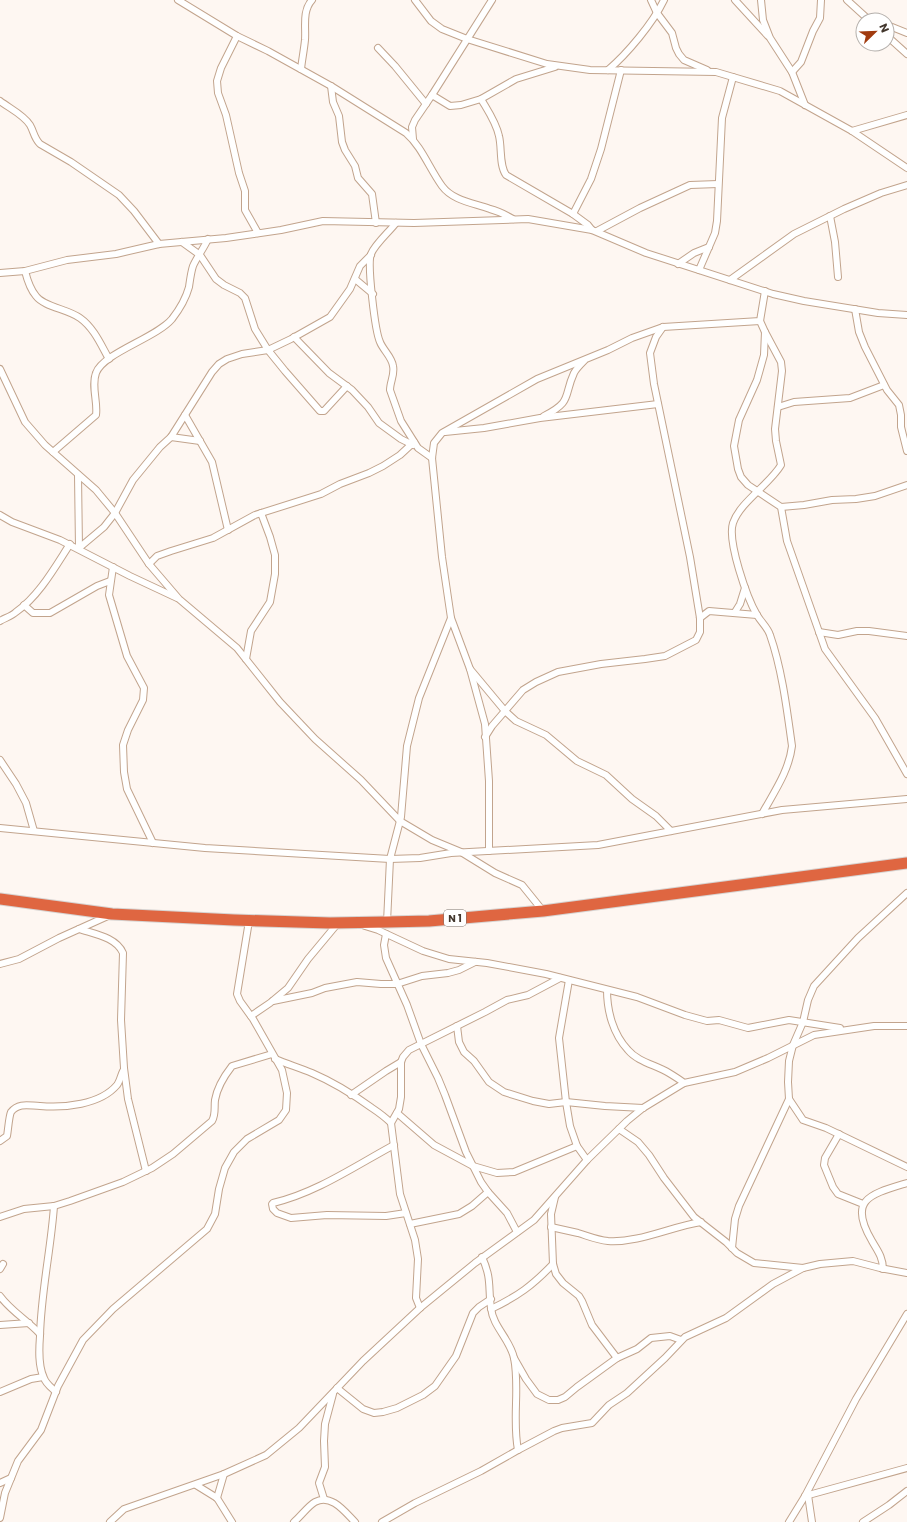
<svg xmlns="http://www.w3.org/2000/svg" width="907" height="1522" font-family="Poppins,sans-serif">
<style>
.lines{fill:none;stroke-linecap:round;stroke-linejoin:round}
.street-casing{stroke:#c2a48d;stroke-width:8}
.highway-casing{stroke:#d6d3d1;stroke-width:13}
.street{stroke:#fff;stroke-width:6}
.highway{stroke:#df6641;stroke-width:11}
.labels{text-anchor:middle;stroke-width:3.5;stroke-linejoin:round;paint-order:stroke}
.shield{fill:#fff;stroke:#7b736c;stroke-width:1}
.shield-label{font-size:10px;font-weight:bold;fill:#43372d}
</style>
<rect width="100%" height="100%" fill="#fef7f2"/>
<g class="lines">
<g class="street-casing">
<g id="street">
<path d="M178 0 237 36 268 51 331 86 406 133C422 147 429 168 442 186 453 201 474 203 490 209 498 211 506 215 513 219"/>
<polyline points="415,0 431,21 442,29 467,39 547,64 590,70 716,72 780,91 852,131 907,168"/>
<polyline points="651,0 657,13 672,33 676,48 679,54 684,60 707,70"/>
<polyline points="735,0 768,36"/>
<polyline points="761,0 763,20 770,38 792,72 805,105"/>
<polyline points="847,0 869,20"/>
<polyline points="887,25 907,33"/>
<polyline points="237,36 221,68 217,81 218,93 226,115 239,173 245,191 245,210 258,233"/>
<polyline points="887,36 907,54"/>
<polyline points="378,48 395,66 426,104"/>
<path d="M301 69C302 60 304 50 305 40 306 27 302 11 312 0"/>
<path d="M608 70C627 54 653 23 664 0"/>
<polyline points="792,72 801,62 813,31 820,18 821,0"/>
<polyline points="331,86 333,102 339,116 342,142 345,150 355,166 358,178 372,194 376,223"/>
<polyline points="432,95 450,106 461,105 481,99 516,79 555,67"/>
<path d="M481 99C488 111 496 122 499 136 502 148 499 165 506 175L573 214 588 225 592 230"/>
<path d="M0 101C9 108 24 115 30 125 34 132 34 138 40 144L71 162 119 195 134 211 159 244"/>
<polyline points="852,131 907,115"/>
<polyline points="413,139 412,127 415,120 432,95 492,0"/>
<polyline points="573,214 591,179 601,149 621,70"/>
<polyline points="830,216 835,242 838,277"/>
<path d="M396 223C389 232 375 244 371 254 367 264 375 331 380 342 383 350 392 357 393 366 395 374 390 382 390 390L401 421 418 448 432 458"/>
<polyline points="597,231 640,208 690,185 718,184"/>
<polyline points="182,242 200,255 216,279 224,285 240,293 245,298 255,329 268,350 285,371 320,411 324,411 347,386"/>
<polyline points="678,264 694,253 709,247"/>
<polyline points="699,270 715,233 717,221 722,118 733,77"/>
<path d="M25 271C27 279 30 289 36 296 44 307 68 309 80 318 94 328 101 345 109 359"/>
<polyline points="0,273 25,271 67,260 116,254 159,244 226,238 281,230 323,221 414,223 528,219 592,230 646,253 773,294 804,301 878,313 907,315"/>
<polyline points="355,279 373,294"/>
<polyline points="730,280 794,234 844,209 881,193 907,185"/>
<polyline points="855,309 859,332 865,347 887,390 899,405 901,415 901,427 907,451"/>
<polyline points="760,321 765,332 764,355 757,380 739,420 734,446 738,469 741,477 748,485 781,507 787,541 825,649 875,718 907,774"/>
<polyline points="294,337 329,373 352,390 368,407 379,423 401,439 413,445"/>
<polyline points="0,369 25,422 45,445 96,490 115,513 149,564 179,599 237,648 280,702 315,739 361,780 400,821 432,840 461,852 495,873 522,885 543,911"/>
<polyline points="778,407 794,402 850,398 884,385"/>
<polyline points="185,415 212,462 228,530"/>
<path d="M544 416C573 401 563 397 574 373 576 369 580 365 584 361"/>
<polyline points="445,432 484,428 540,418 658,404"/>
<polyline points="171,437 200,441"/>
<path d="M53 452 96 415C98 402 91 386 96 373 103 353 156 338 172 319 179 310 186 298 189 287 190 280 191 272 193 266 197 257 204 248 208 239"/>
<polyline points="78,475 79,548"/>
<polyline points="781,507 804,505 832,500 856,499 875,496 907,485"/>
<polyline points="0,515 12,522 60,540 130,576 177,598"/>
<polyline points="79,548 104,527 115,513 133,480 160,447 171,437 212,372 219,364 227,359 242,354 268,350 291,339 330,317 350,289 360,266 371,255"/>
<polyline points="149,564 157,556 171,551 213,538 255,515 321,494 340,484 369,473 383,466 400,455 414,442"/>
<polyline points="113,567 109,595 127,656 144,688 143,700 128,730 123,745 124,772 127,789 153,843"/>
<polyline points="24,605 33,613 50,613 97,586 110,581"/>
<polyline points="735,612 740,604 745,588"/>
<polyline points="451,618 470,669 485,724 489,781 489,851"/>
<polyline points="700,618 709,611 757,615"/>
<path d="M0 621C5 618 12 616 16 612 39 596 55 567 70 544"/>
<polyline points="819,632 838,635 857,631 869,631 907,636"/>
<polyline points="246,659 251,631 270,602 275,574 275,555 270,537 261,513"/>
<polyline points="470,669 505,711 516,721 546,735 577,761 606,775 632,799 656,816 671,831"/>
<polyline points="485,737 492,726 523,690 536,682 558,672 601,664 645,659 665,656 696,640 700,632 700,618 690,557 654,384 650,353 656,337 663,327"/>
<polyline points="0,760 16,784 26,803 34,831"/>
<path d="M762 814C774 792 789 771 792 746 787 710 782 669 770 635 768 628 761 622 757 615 747 598 727 541 733 523 740 502 770 484 781 465L776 441 775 429 782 371 781 362 765 332"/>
<polyline points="0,828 205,848 390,859 420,858 451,853 598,845 782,810 907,799"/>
<polyline points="907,893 858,938 814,986 808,1000 803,1022 793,1045 789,1061 788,1082 789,1099 803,1120 826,1128 907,1167"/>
<polyline points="387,922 390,859 401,817 407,746 419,698 451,618 442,557 432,458 434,443 442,433 537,379 608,350 632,338 663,327 760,321 765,291"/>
<polyline points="365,926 378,930 423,951 449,959 487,963 546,974 637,997 685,1015 707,1021 719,1020 748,1028 789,1020 840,1028"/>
<path d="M79 929C94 934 116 937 123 953L121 1020 124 1068 128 1099 146 1171"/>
<polyline points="386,934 384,945 386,958 407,1005 421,1044 438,1078 445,1095 466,1152 481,1182 488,1192 507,1213 517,1232"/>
<polyline points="0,964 19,959 59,938 110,915"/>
<polyline points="569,980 559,1038 566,1102 570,1126 577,1146 587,1160"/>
<path d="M607 990C607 1011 613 1034 628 1050 638 1062 656 1065 669 1073 674 1076 679 1079 684 1083"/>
<polyline points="273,1001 312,993 325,988 357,982 381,984 397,984 422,976 448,973 459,970 475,962"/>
<polyline points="251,1016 270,1003 288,988 308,959 338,923"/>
<polyline points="457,1026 459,1042 464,1052 474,1061 489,1082 504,1092 533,1101 549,1104 566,1102 605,1106 643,1108"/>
<path d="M275 1059C287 1064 300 1068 312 1073 333 1082 354 1095 372 1108 378 1112 385 1117 391 1123L400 1194 415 1240 418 1259 416 1298 420 1308"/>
<polyline points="351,1095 386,1071 401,1062"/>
<polyline points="397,1113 434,1145 473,1166 497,1173 514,1172 577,1146"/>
<polyline points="391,1123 399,1109 401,1097 401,1062 403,1057 409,1050 485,1012 507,1000 528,995 560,978"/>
<polyline points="619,1129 638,1142 649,1155 664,1178 694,1217 726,1242 737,1253 754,1263 803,1268"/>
<polyline points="839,1134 825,1158 824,1165 833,1187 838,1194 863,1204"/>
<path d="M0 1141 7 1136C8 1131 9 1116 11 1112 19 1102 30 1106 40 1106 64 1108 100 1105 117 1085 120 1081 121 1075 123 1071"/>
<path d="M394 1145C355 1166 316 1193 273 1203L272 1204 273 1209 277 1213 291 1218 327 1215 386 1216 406 1213"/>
<polyline points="555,1197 551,1214 553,1264 556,1274 563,1283 579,1296 582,1301 592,1325 617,1358"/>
<path d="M54 1206C51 1249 41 1292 40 1336 39 1349 38 1366 44 1378 46 1384 52 1388 56 1392"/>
<path d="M0 1217 24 1209 54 1206 70 1201 123 1182 152 1168 173 1154 212 1121C216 1114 214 1108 215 1100 217 1088 225 1075 232 1066L272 1054"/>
<polyline points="410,1224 459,1214 472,1206 488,1192"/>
<path d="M551 1227C560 1229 569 1231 578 1233 588 1236 597 1240 608 1241 639 1243 670 1227 701 1222"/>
<polyline points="732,1248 735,1219 739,1206 789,1099"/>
<path d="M482 1257C492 1279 488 1287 491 1308 493 1327 510 1339 514 1358 520 1388 512 1419 518 1450"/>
<polyline points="0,1269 3,1264"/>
<path d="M883 1269C883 1257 877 1250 872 1241 847 1199 871 1194 907 1183"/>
<path d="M0 1296C11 1311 27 1320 40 1334"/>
<path d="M491 1309C518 1296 532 1286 553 1264"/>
<polyline points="0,1325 29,1323"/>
<polyline points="514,1358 526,1379 537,1394 549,1400 558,1400 565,1397 577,1387 617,1358 637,1349 651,1338 670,1336 681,1340"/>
<polyline points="337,1388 363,1409 374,1413 383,1412 397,1408 423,1395 435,1386 456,1356 473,1313 479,1307 491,1299"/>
<polyline points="0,1392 31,1379 43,1377"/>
<polyline points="0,1483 11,1478"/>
<polyline points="196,1485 217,1498 232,1522"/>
<polyline points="808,1495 812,1522"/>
<polyline points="805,1496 907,1468"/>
<polyline points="217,1498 224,1474"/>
<polyline points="324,1499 319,1483 325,1467 324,1441 325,1424 333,1394"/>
<polyline points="0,1518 5,1493 18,1461 41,1430 58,1386 83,1340 113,1309 207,1229 215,1214 219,1189 225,1168 234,1152 247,1139 279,1120 286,1110 287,1093 282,1070 253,1019 240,1001 237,994 249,921"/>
<polyline points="110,1522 124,1509 224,1474 266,1455 299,1428 363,1361 420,1308 475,1263 534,1220 587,1160 627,1121 643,1108 684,1083 735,1072 768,1058 814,1035 874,1026 907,1026"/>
<path d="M294 1522C301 1516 308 1506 315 1502 331 1493 345 1512 355 1522"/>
<polyline points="382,1522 415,1503 481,1471 518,1450 554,1431 562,1428 592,1423 609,1405 627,1393 665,1358 685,1337 726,1318 773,1284 803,1268 820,1264 853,1261 880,1268 907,1273"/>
<polyline points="789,1522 805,1496 856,1399 907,1314"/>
<polyline points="863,1522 889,1505 907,1491"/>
</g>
</g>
<g class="highway-casing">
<polyline id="highway" points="0,899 112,914 234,920 330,923 387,922 429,921 543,911 907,863"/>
</g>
<use href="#street" class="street"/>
<use href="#highway" class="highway"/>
</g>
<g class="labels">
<rect class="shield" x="444" y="910" width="22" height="16" rx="3"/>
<g class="shield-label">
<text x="455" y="922">N 1</text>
</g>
</g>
<g transform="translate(875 32) rotate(67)"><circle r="19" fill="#ffffff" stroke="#b4afab"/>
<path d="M0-3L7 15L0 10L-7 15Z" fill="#a13b0f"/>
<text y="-6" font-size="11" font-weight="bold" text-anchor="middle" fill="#43372d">N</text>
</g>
</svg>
